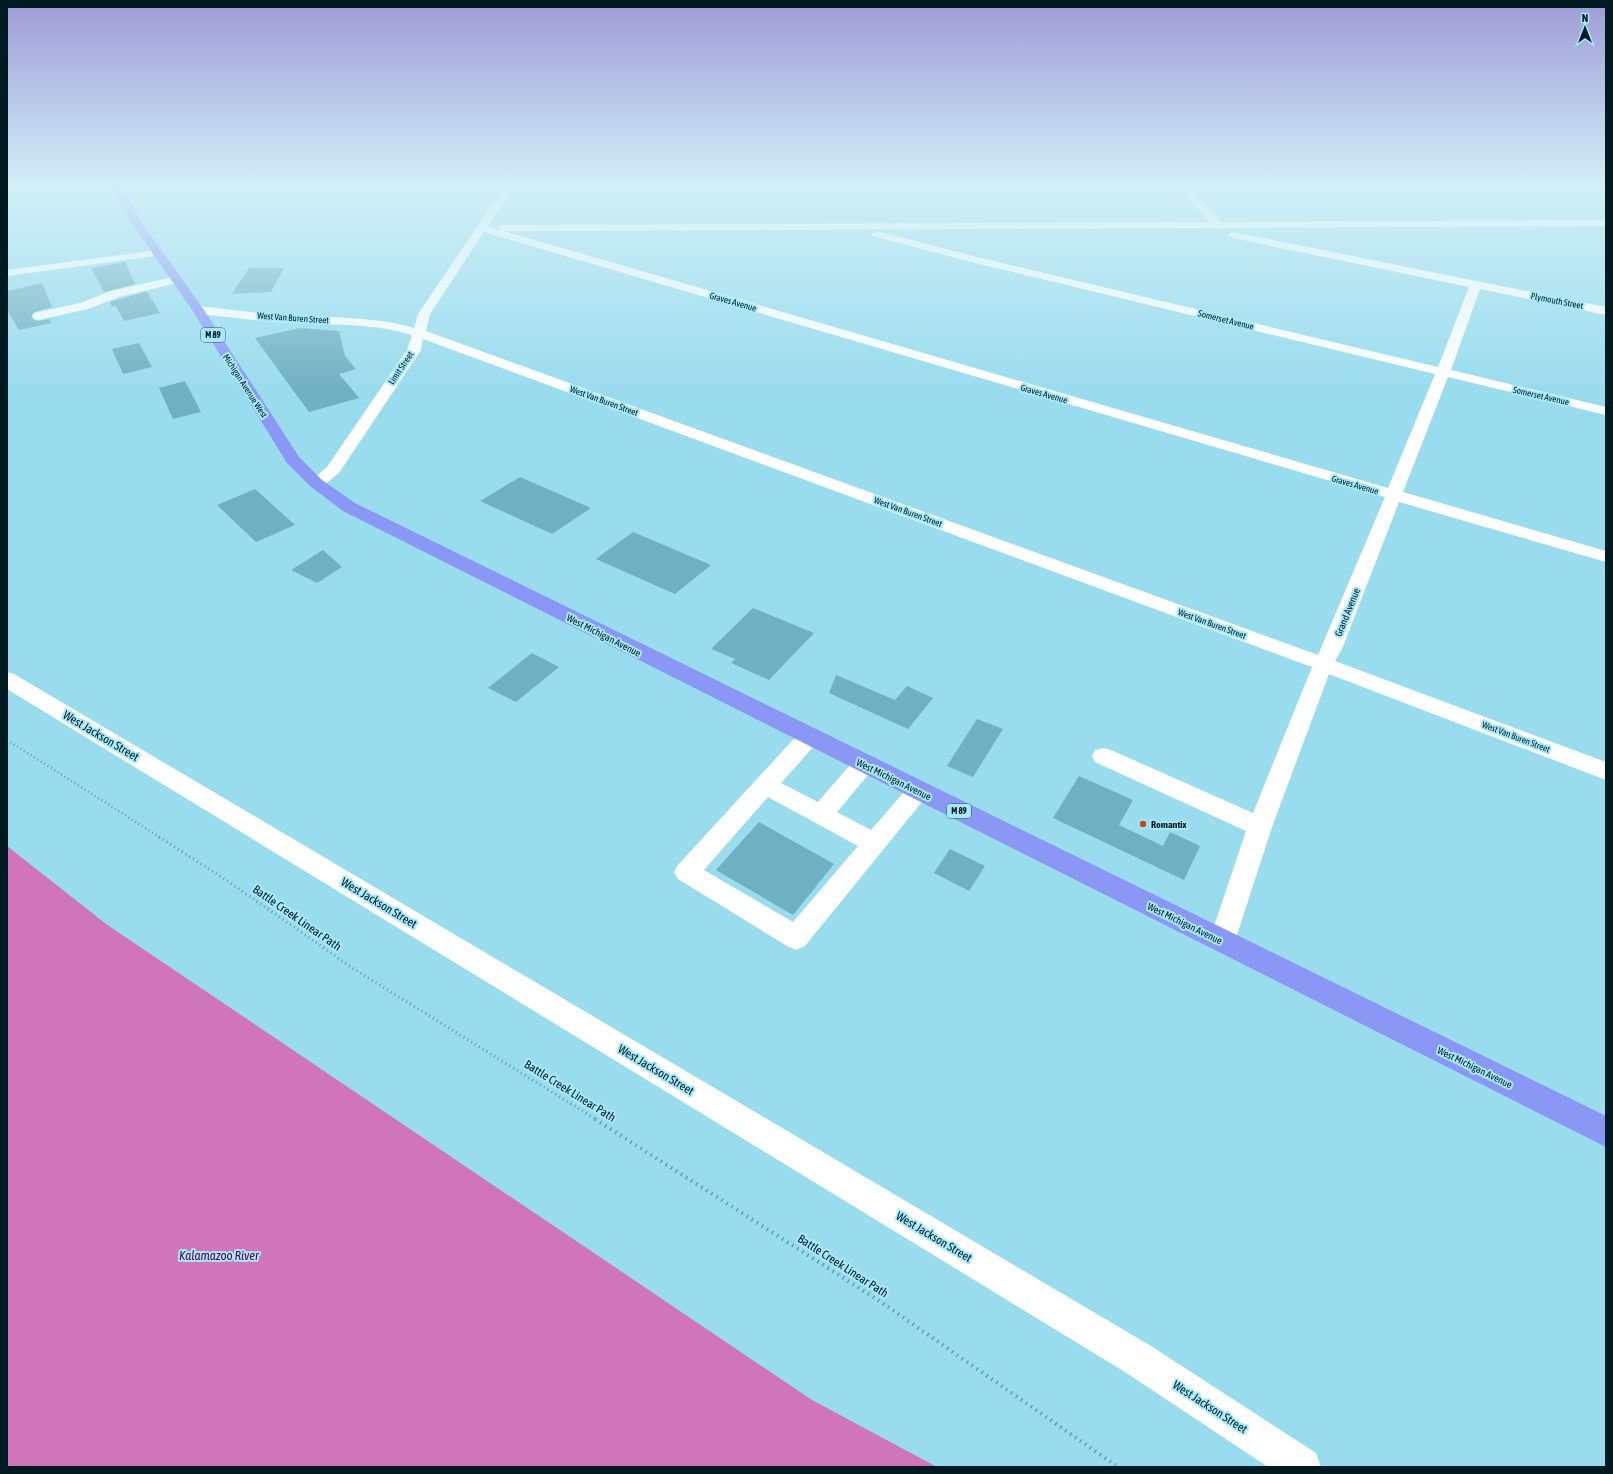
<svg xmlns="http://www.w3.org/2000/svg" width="1613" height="1474" font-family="'Asap Condensed',sans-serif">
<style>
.water{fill:#d175bb}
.building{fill:#6fb0c2}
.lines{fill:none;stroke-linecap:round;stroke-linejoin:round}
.path-far2{stroke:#669ba9;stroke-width:2.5;stroke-dasharray:1 3;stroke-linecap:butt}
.path-far1{stroke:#669ba9;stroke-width:3;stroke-dasharray:1 3.5;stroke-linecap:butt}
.path{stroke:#669ba9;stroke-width:4;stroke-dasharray:1.5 4.5;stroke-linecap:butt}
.minor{fill:#fff;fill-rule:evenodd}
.highway{fill:#8a97f4;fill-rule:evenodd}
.poi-dot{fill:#cd451b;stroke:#a6e9fb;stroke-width:1.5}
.labels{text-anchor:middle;stroke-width:4;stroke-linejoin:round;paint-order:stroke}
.far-street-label{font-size:9px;fill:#001a21;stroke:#a6e9fb}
.shield{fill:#a6e9fb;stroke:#325862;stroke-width:1}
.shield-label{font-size:9px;font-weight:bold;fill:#001a21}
.street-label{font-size:10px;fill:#001a21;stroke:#a6e9fb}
.poi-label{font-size:10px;font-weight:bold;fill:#001a21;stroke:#a6e9fb;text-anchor:start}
.near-street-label{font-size:12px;fill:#001a21;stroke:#a6e9fb}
.near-water-label{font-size:13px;font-style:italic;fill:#57004a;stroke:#a6e9fb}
</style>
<rect width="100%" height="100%" fill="#99dcee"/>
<polygon class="water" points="7,846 106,924 812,1400 937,1467 7,1467"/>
<g class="building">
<polygon points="125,262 135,284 104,292 91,268"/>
<polygon points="249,268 284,268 271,292 232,294"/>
<polygon points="42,283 52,307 34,312 31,317 34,320 38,321 50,319 51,323 19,330 7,310 7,291"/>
<polygon points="145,292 147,292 160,313 124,321 116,306 112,307 110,302"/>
<polygon points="300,328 339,331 345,356 356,369 339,374 359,398 309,412 255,338"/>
<polygon points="139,343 152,367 123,374 112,349"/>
<polygon points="185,381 201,412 173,419 159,388"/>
<polygon points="520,477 591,508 552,534 480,501"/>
<polygon points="255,489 295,525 256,542 217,505"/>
<polygon points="633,532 711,565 675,594 596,559"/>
<polygon points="323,550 342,567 317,583 291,570"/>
<polygon points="753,608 814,633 769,680 731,663 735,659 711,649"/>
<polygon points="532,653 559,667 516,702 488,688"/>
<polygon points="836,675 895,700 907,686 933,698 908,729 829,693"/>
<polygon points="977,719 1003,729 973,777 947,766"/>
<polygon points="1079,776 1133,800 1119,825 1163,846 1170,832 1200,846 1184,880 1053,818"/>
<polygon points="759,822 834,864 793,915 716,870"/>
<polygon points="950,849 985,866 969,891 934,873"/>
</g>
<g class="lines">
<polyline class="path-far2" points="7,740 161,838"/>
<polyline class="path-far1" points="159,837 226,880 354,969 597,1120"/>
<polyline class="path" points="595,1119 881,1302 1118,1467"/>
<g class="minor">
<path d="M506 184H516L488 226 499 230 498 228 499 226 503 225 1210 222 1175 184H1186L1222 222 1606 220V226L1224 228 1220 229 1216 228 504 231 1388 488 1435 374 971 262 873 236 872 234 877 231 973 256 1438 367 1469 287 1233 238 1228 235 1233 232 1606 307V315L1480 289 1451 370 1606 407V415L1448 377 1403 492 1606 551V562L1399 502 1342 649 1335 661 1606 762V780L1329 674 1272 827 1235 941 1231 949 1222 953 1213 949 1209 941 1246 831 1095 762 1092 756 1095 750 1103 748 1111 750 1253 813 1312 667 423 339 421 350 339 473C330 480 322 489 310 486L308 483 327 467 407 350 412 335C372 323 331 325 290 323 259 321 228 317 198 314L194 313 192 310 194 307 198 306C228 309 259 314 289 315 331 318 373 316 414 328L418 314ZM484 232 1385 497 1318 655 426 331 430 314Z"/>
<polygon points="1591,184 1606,185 1606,192 1593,186"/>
<polygon points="158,250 162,251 164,253 162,255 7,276 7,270"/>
<polygon points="177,276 181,278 183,280 181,282 119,297 88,309 38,320 34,319 32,316 34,313 80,303 111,291"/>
<polygon points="7,672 14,674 1151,1346 1316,1453 1321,1467 1268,1467 1125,1372 7,689"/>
<path d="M809 729 817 731 820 737 817 743 781 783 818 802 856 758 864 756 872 758 875 764 872 770 837 812 871 830 910 785 918 782 926 785 930 791 926 797 805 946 796 950 787 946 678 879 674 872 678 865 801 731ZM768 797 858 846 793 922 704 870Z"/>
</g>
<polygon class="highway" points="110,184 120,184 139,219 204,310 299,457 322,480 355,503 1606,1116 1606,1147 343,511 310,486 287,463 192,310 129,219"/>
</g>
<linearGradient id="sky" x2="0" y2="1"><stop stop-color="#9f9bd6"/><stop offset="0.47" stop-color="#d1eff7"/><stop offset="1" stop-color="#d1eff7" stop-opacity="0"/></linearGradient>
<rect width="1613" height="391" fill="url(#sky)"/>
<circle class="poi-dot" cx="1143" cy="824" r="4"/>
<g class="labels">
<g class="far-street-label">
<text transform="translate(1557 301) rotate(11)" y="3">Plymouth Street</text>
<text transform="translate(733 302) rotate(16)" y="3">Graves Avenue</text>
<text transform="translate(293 318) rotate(4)" y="3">West Van Buren Street</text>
<text transform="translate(1226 320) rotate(14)" y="3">Somerset Avenue</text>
<text transform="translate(401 368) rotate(-56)" y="3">Limit Street</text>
<text transform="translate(245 386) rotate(57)" y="3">Michigan Avenue West</text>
<text transform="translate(1044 394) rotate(16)" y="3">Graves Avenue</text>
<text transform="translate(1541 396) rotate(13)" y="3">Somerset Avenue</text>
<text transform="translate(604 401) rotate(20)" y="3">West Van Buren Street</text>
<text transform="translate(1355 485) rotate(16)" y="3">Graves Avenue</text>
<text transform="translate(908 512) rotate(20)" y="3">West Van Buren Street</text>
<text transform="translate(1212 624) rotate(20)" y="3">West Van Buren Street</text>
<text transform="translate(1516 737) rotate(21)" y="3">West Van Buren Street</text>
</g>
<g class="shield">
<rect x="201" y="328" width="24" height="14" rx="3"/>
<rect x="947" y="804" width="24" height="14" rx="3"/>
</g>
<g class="shield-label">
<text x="213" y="338">M 89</text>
<text x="959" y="814">M 89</text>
</g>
<g class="street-label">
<text transform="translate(1347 612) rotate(-68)" y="4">Grand Avenue</text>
<text transform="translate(604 635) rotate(27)" y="4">West Michigan Avenue</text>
<text transform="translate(894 779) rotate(26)" y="4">West Michigan Avenue</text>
<text transform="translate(1185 923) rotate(26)" y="4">West Michigan Avenue</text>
<text transform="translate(1475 1067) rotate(26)" y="4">West Michigan Avenue</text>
</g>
<g class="poi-label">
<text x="1151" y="828">Romantix</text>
</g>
<g class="near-street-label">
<text transform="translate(101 736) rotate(31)" y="4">West Jackson Street</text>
<text transform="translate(379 903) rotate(31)" y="4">West Jackson Street</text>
<text transform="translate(297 918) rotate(35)" y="4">Battle Creek Linear Path</text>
<text transform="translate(656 1070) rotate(31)" y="4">West Jackson Street</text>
<text transform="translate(570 1091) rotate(32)" y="4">Battle Creek Linear Path</text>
<text transform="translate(934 1237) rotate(31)" y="4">West Jackson Street</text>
<text transform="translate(843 1266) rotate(33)" y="4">Battle Creek Linear Path</text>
<text transform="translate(1210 1407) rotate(33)" y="4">West Jackson Street</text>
</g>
<g class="near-water-label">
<text x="219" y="1260">Kalamazoo River</text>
</g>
</g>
<rect width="1613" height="1474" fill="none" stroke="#001a21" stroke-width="16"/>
<g transform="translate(1585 28)" stroke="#a6e9fb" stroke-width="3" paint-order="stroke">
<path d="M0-3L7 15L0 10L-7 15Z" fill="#001a21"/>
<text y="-6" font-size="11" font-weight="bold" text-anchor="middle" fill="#001a21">N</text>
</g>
</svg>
